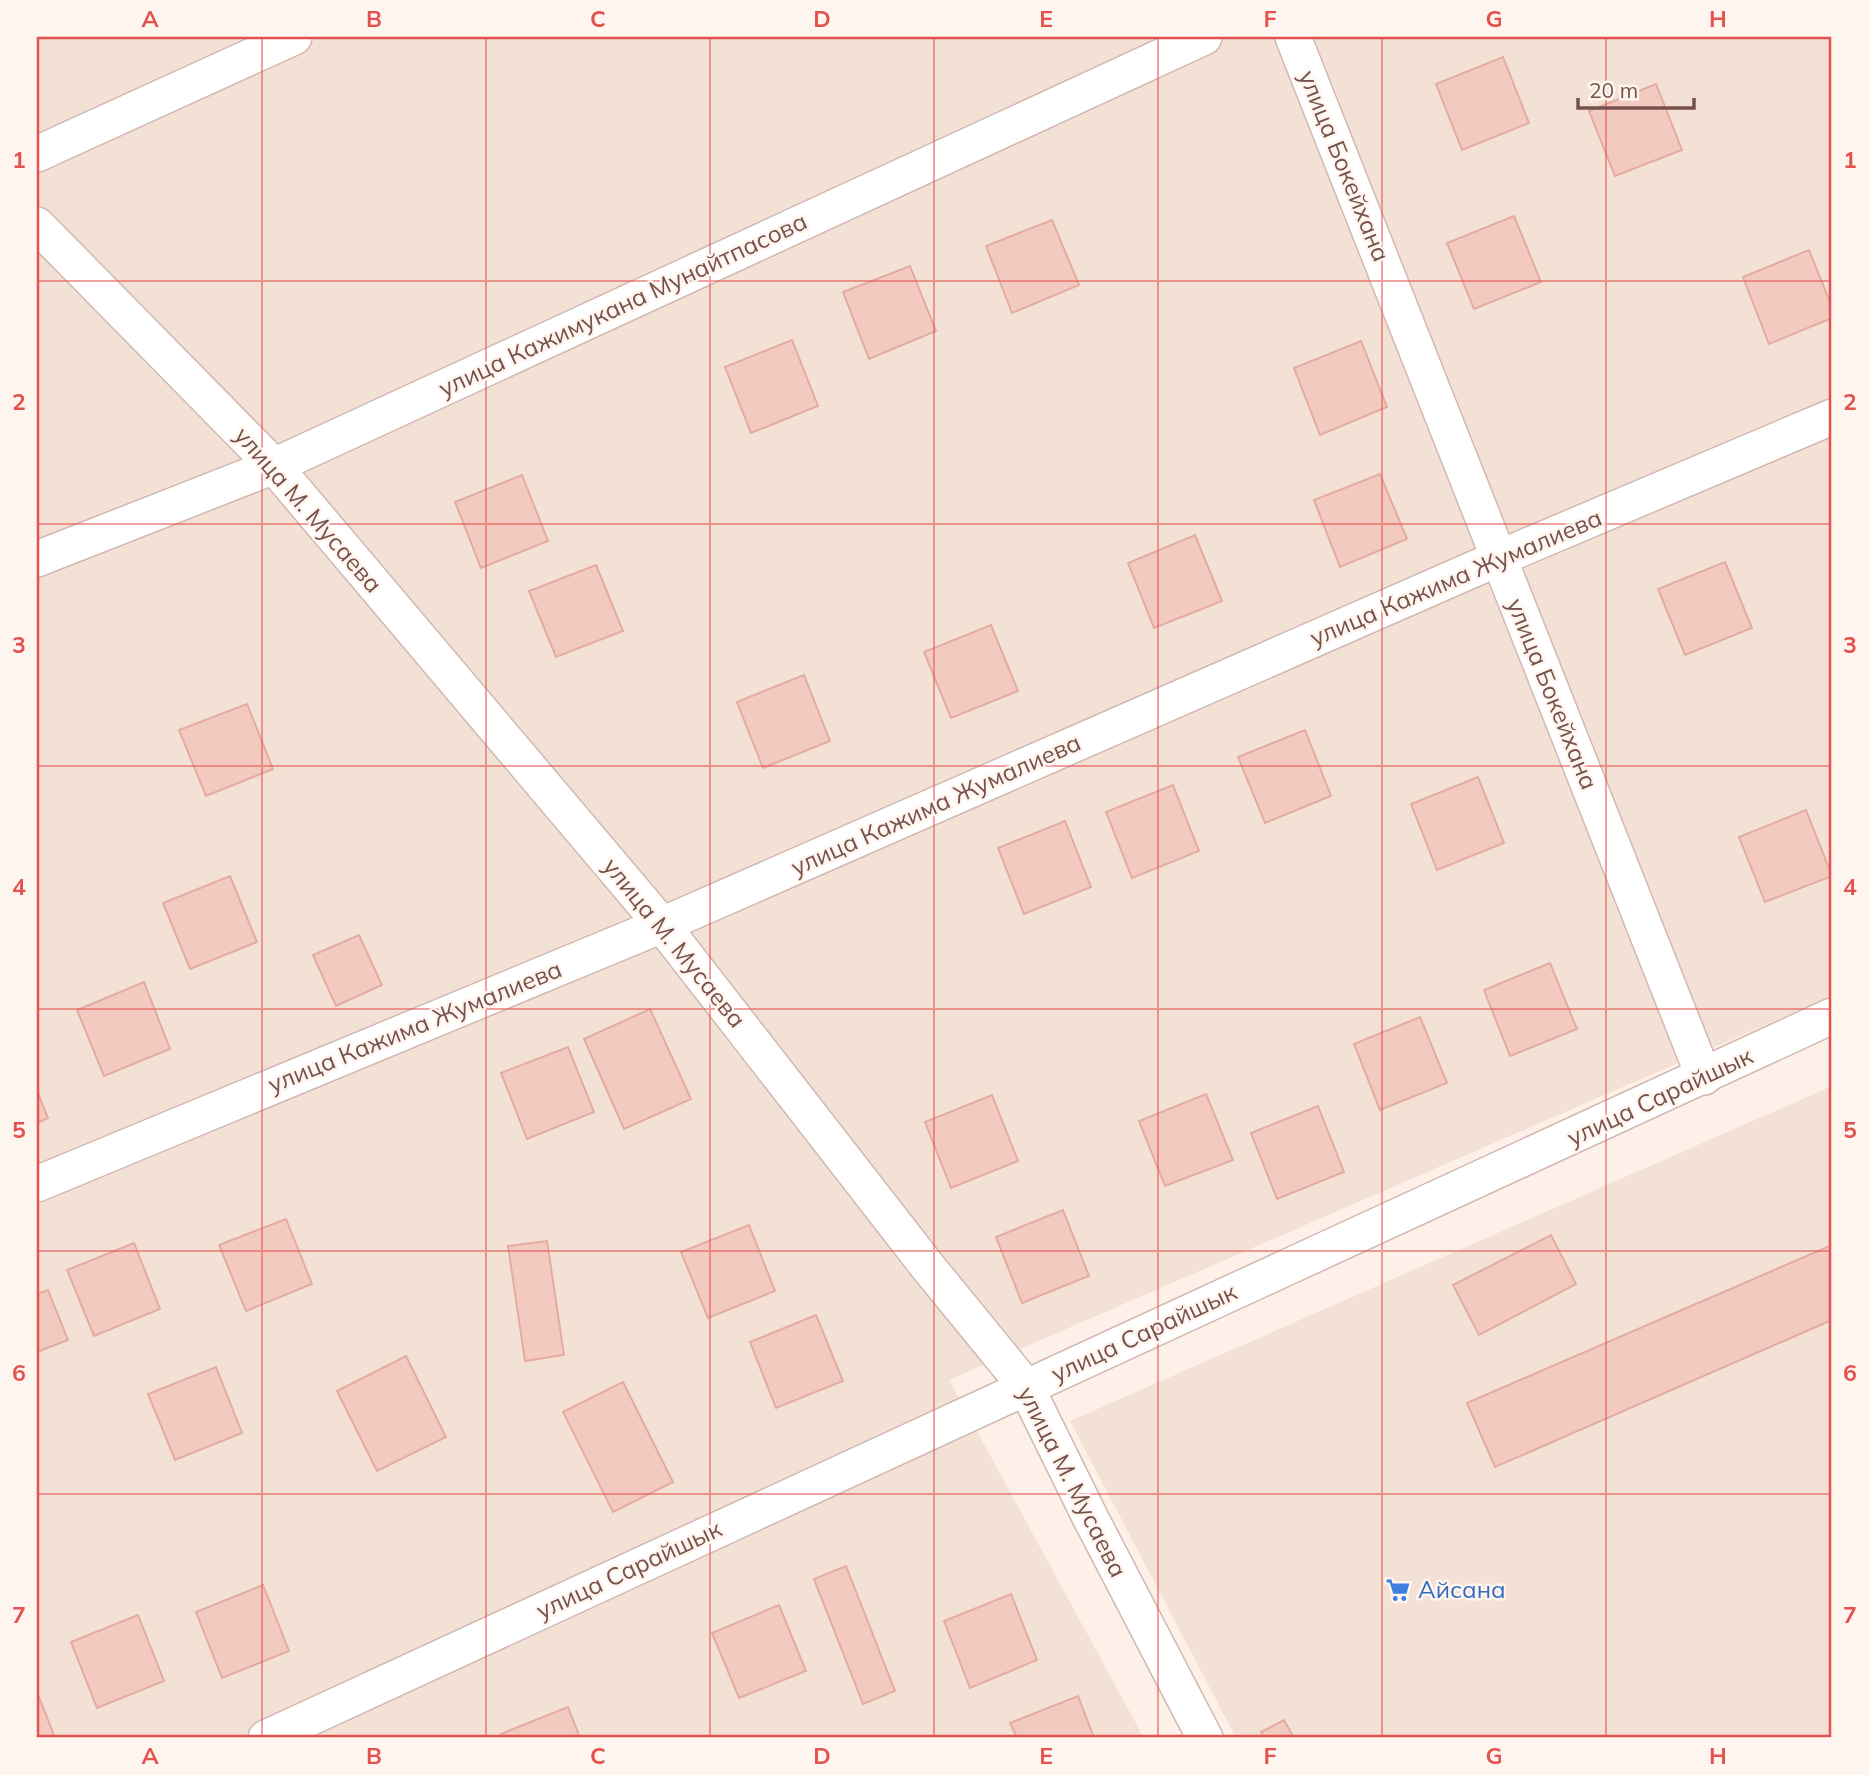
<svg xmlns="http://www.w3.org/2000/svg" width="1869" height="1775" font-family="Mulish,sans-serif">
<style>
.residential{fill:#f4e1d6}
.building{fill:#f2cac0;stroke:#e4aca0;stroke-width:2}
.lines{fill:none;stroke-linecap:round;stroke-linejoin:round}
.minor-casing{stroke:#d1b8b0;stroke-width:38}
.minor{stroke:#fff;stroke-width:35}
.grid{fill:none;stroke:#e4524f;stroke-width:2;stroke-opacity:0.55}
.labels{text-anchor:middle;stroke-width:5;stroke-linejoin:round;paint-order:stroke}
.street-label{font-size:24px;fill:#77524c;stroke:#fff5ef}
.shop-label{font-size:24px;fill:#366cbe;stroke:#fff5ef;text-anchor:start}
.neatline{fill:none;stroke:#e4524f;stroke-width:2.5}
.grid-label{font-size:23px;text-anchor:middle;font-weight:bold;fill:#e4524f}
</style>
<rect width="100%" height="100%" fill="#fcf0e8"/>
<g class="residential">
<polygon points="37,37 1832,37 1832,996 949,1380 1144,1738 37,1738"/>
<polygon points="1832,1086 1832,1738 1236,1738 1070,1421"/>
</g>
<g class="building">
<polygon points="1503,57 1529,123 1462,150 1436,84"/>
<polygon points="1656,84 1682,150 1615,176 1589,111"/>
<polygon points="1514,216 1541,282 1474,309 1447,243"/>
<polygon points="1052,220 1079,285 1012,313 986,246"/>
<polygon points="1809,250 1832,307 1832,318 1769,344 1743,277"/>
<polygon points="910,266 936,331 869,359 843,292"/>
<polygon points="792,340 818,406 751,433 725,367"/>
<polygon points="1361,341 1387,407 1320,435 1294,368"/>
<polygon points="1380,474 1407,539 1340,567 1314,500"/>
<polygon points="522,475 548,541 481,568 455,502"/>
<polygon points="1195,535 1222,601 1154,628 1128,563"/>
<polygon points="1725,562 1752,628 1685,655 1658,589"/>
<polygon points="596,565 623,631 556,657 529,591"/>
<polygon points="991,625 1018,691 951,718 924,652"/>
<polygon points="804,675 830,741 763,768 737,702"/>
<polygon points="247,704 273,769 206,796 179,730"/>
<polygon points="1305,730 1331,796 1265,823 1238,757"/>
<polygon points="1478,777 1504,843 1437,870 1411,804"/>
<polygon points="1173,785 1199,851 1132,878 1106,812"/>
<polygon points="1806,810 1832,876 1765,902 1739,837"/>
<polygon points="1065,821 1091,887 1024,914 998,848"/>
<polygon points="230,876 257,942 190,969 163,903"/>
<polygon points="359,935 382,985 336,1006 313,955"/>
<polygon points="1550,963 1577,1029 1510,1056 1484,990"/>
<polygon points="144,982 170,1049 104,1076 77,1010"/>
<polygon points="650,1009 691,1099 624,1129 584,1039"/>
<polygon points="1420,1017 1447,1083 1380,1110 1354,1044"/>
<polygon points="568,1047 594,1112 527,1139 501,1073"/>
<polygon points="37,1091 48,1118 37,1123"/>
<polygon points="1206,1094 1233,1160 1165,1186 1139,1121"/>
<polygon points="992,1095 1018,1161 951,1188 925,1122"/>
<polygon points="1318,1106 1344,1172 1277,1199 1251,1133"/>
<polygon points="1063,1210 1089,1276 1022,1303 996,1237"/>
<polygon points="286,1219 312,1284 246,1311 219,1245"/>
<polygon points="749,1225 775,1291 708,1318 681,1252"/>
<polygon points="1551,1235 1576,1284 1479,1335 1453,1285"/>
<polygon points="547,1241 564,1355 525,1361 508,1246"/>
<polygon points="134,1243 160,1309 94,1336 67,1270"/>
<polygon points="1832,1245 1832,1320 1495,1467 1467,1403"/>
<polygon points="48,1290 68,1340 37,1352 37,1294"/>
<polygon points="816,1315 843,1381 776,1408 750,1342"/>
<polygon points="406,1356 446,1437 377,1471 337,1391"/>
<polygon points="216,1367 242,1433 175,1460 148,1394"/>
<polygon points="623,1382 673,1482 613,1512 563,1412"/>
<polygon points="846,1566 895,1691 863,1704 814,1579"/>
<polygon points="263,1585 289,1651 222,1678 196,1612"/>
<polygon points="1011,1594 1037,1660 970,1688 944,1621"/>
<polygon points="779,1605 806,1671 739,1698 712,1633"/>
<polygon points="138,1615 164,1681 97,1708 71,1642"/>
<polygon points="37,1692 55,1738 37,1738"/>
<polygon points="1078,1696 1094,1738 1017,1738 1010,1723"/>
<polygon points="568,1707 580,1738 503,1738 501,1734"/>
<polygon points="1284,1720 1294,1738 1264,1738 1261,1732"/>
</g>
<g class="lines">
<g class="minor-casing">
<g id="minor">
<polyline points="1293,37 1704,1077"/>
<polyline points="37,154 294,37"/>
<polyline points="37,225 274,466 662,925 928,1267 1026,1387 1090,1517 1205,1738"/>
<polyline points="37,559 274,466 1204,37"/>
<polyline points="37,1184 662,925 1499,558 1832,417"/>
<polyline points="266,1738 1832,1016"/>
</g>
</g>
<use href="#minor" class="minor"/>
</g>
<path class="grid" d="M262 37V1738M486 37V1738M710 37V1738M934 37V1738M1158 37V1738M1382 37V1738M1606 37V1738M37 281H1832M37 524H1832M37 766H1832M37 1009H1832M37 1251H1832M37 1494H1832"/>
<defs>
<g id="supermarket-bare" transform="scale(1.89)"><path d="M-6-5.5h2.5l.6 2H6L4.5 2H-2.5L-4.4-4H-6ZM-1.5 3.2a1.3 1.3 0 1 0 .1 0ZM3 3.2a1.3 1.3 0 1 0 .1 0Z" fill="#3f7fe0" stroke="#fff5ef" stroke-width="2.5" paint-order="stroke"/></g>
</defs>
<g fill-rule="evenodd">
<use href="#supermarket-bare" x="1398" y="1590"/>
</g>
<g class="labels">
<g class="street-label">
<text transform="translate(1344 166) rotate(68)" y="8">улица Бокейхана</text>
<text transform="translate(623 305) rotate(-25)" y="8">улица Кажимукана Мунайтпасова</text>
<text transform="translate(308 510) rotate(49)" y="8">улица М. Мусаева</text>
<text transform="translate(1456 578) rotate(-23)" y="8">улица Кажима Жумалиева</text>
<text transform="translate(1552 694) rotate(68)" y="8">улица Бокейхана</text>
<text transform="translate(936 805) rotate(-24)" y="8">улица Кажима Жумалиева</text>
<text transform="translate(674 943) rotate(51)" y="8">улица М. Мусаева</text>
<text transform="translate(415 1027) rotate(-22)" y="8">улица Кажима Жумалиева</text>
<text transform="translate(1660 1097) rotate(-25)" y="8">улица Сарайшык</text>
<text transform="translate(1144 1333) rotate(-25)" y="8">улица Сарайшык</text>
<text transform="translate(1072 1482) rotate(63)" y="8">улица М. Мусаева</text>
<text transform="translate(629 1570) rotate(-25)" y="8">улица Сарайшык</text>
</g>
<g class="shop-label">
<text x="1418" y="1598">Айсана</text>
</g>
</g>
<rect width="1869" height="1775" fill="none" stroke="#fff5ef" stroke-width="77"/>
<path d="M1578 98v10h116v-10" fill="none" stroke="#77524c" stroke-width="3.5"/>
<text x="1589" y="98" font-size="21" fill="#77524c" stroke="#fff5ef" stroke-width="5" paint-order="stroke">20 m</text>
<rect x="38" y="38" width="1792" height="1698" class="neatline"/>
<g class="grid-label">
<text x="150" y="27">A</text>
<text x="374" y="27">B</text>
<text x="598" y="27">C</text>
<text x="822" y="27">D</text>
<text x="1046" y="27">E</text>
<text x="1270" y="27">F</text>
<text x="1494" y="27">G</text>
<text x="1718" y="27">H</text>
<text x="19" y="168">1</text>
<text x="1850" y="168">1</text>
<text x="19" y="410">2</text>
<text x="1850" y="410">2</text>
<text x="19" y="653">3</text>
<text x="1850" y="653">3</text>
<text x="19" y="895">4</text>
<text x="1850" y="895">4</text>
<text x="19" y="1138">5</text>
<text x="1850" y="1138">5</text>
<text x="19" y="1381">6</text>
<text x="1850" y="1381">6</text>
<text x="19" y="1623">7</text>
<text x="1850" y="1623">7</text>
<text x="150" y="1764">A</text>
<text x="374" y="1764">B</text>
<text x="598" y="1764">C</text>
<text x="822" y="1764">D</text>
<text x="1046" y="1764">E</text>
<text x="1270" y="1764">F</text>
<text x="1494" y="1764">G</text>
<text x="1718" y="1764">H</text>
</g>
</svg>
